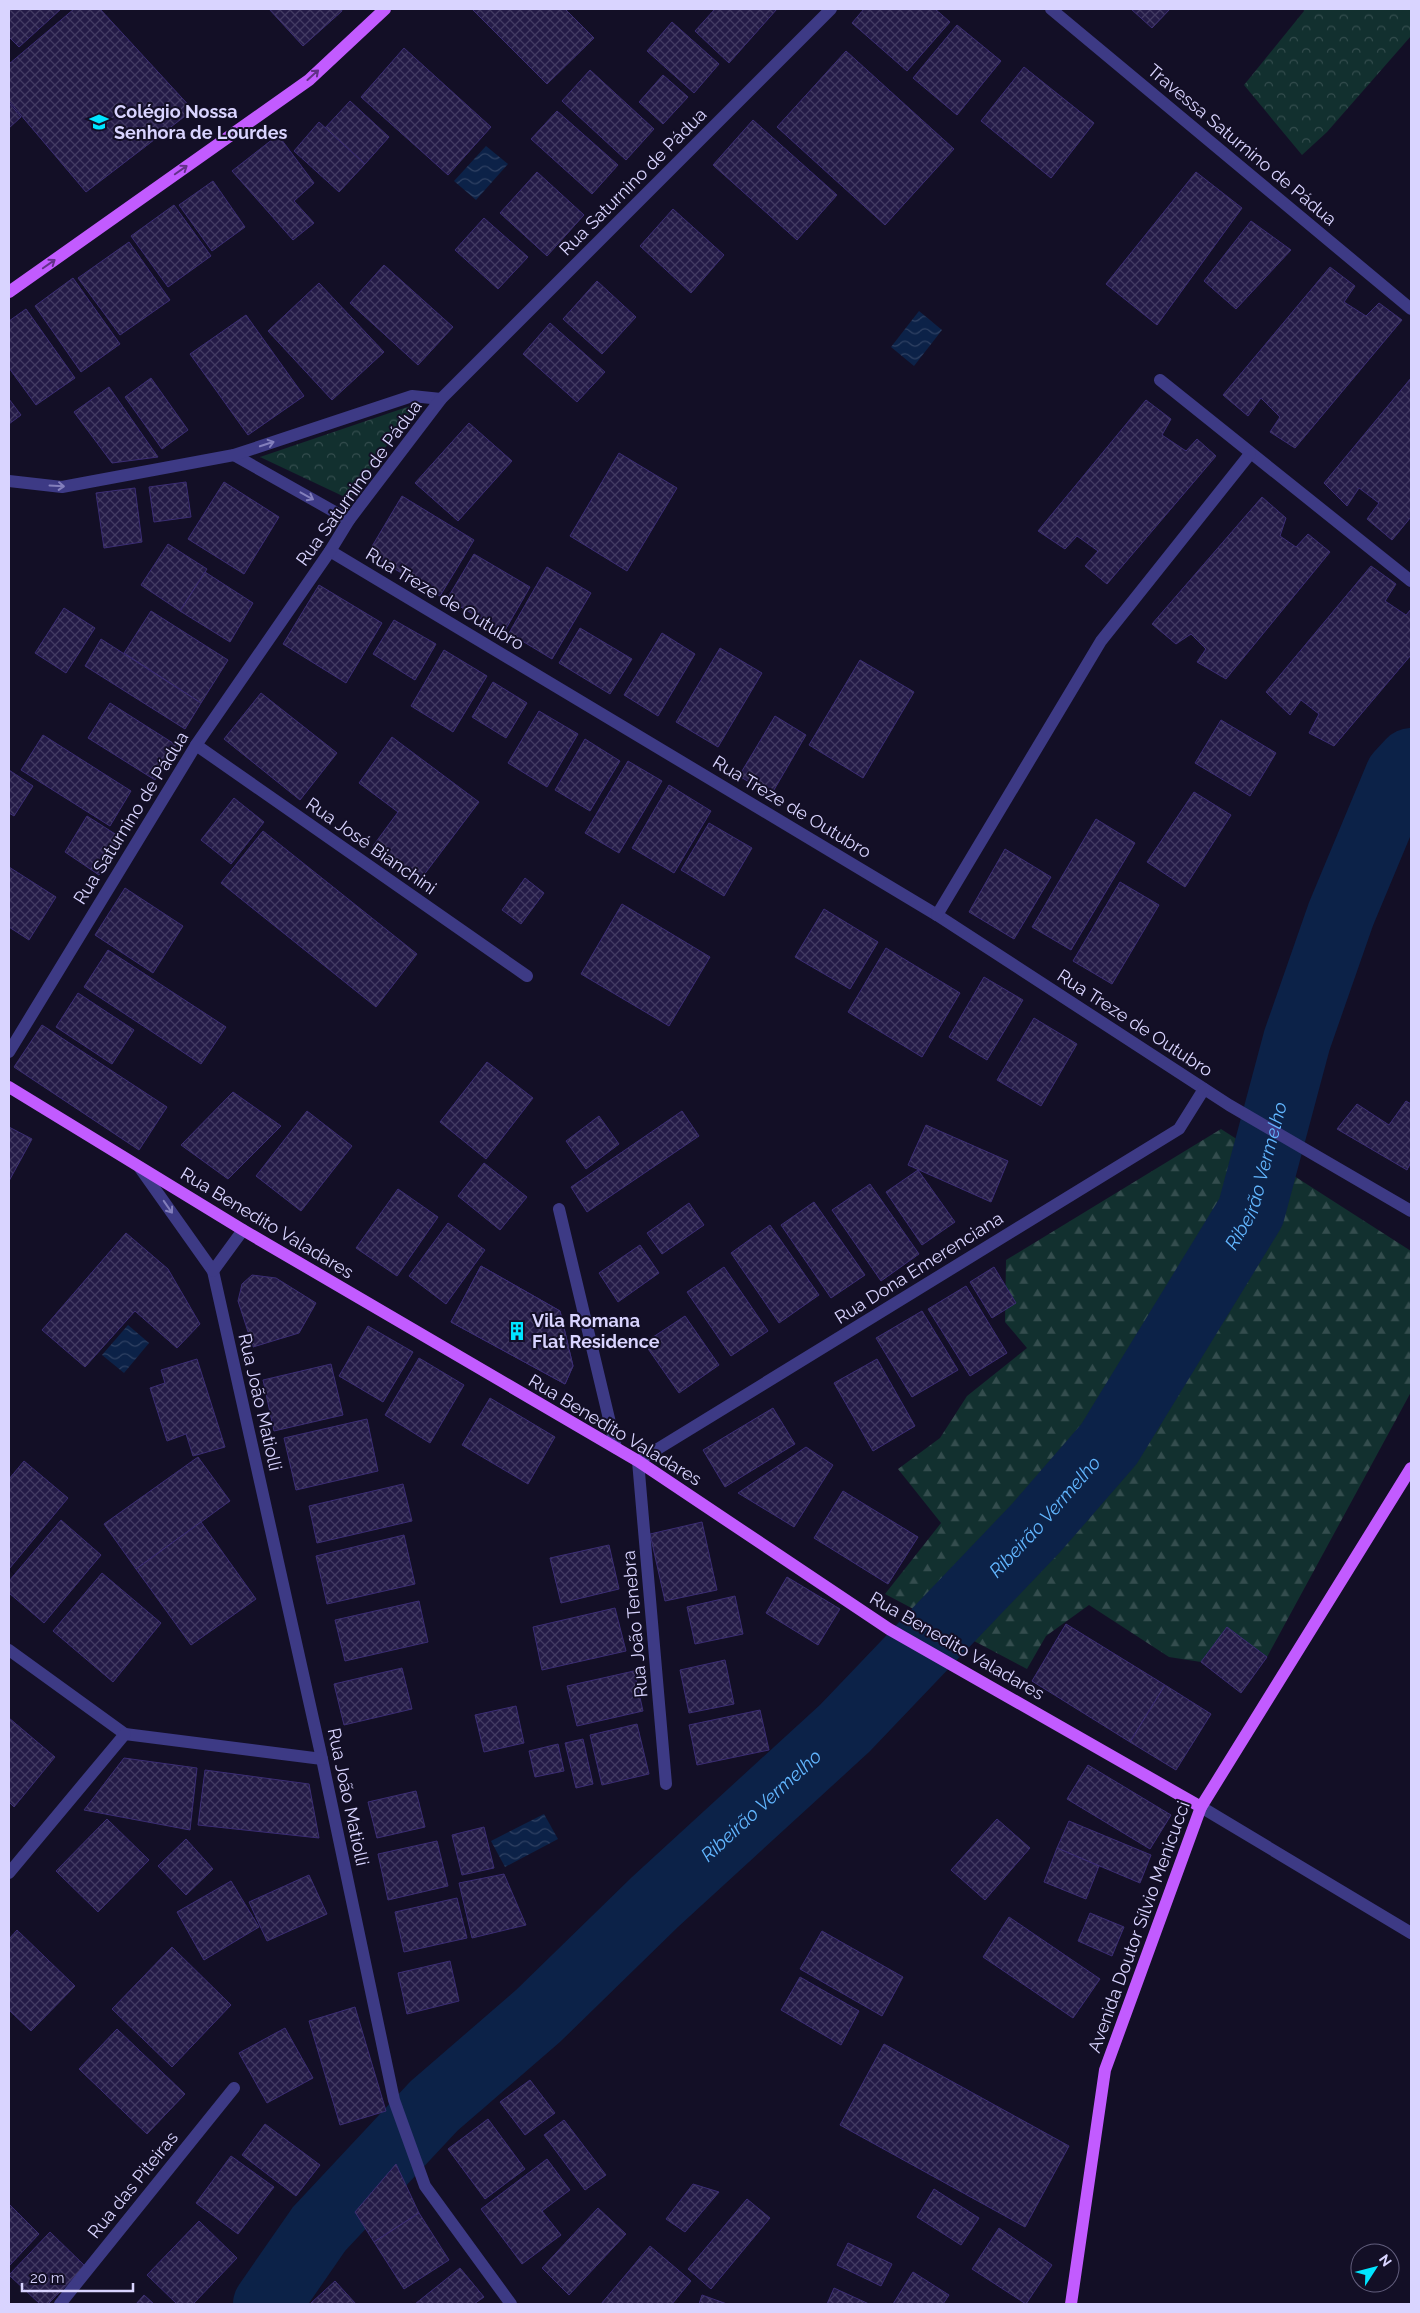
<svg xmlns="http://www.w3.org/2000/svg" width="1420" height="2313" font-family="Raleway,sans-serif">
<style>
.forest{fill:url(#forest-firs)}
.park{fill:url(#park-crowns)}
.water{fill:url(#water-waves)}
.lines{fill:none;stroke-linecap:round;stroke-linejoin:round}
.river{stroke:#0c2248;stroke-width:68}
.building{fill:url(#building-cross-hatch);stroke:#3b2d73}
.minor{stroke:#3d3a85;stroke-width:12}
.major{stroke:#c25bff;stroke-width:12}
.oneway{stroke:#623188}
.oneway2{stroke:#837fbc}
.labels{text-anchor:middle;stroke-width:4;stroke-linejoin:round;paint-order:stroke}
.poi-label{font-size:18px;font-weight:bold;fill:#d9d4ff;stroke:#130f26;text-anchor:start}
.street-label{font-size:18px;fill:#d9d4ff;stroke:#130f26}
.water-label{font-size:19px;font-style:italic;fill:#62b6ff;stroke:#130f26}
</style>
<defs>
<pattern id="forest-firs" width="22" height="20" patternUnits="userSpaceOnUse" patternTransform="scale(1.25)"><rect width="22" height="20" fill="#12302f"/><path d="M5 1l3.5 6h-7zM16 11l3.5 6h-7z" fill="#344d4e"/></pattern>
<pattern id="park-crowns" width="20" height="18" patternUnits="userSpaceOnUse" patternTransform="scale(1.25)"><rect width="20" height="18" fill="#12302f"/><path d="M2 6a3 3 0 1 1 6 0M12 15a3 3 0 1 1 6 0" fill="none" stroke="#344d4e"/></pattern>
<pattern id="water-waves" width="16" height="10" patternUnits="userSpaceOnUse" patternTransform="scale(1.25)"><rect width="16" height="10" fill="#0c2248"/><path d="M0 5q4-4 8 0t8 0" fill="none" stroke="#2f4163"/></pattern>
<pattern id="building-cross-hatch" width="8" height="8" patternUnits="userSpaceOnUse" patternTransform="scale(1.25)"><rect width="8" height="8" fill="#241b47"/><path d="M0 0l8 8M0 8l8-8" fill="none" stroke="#433b63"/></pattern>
</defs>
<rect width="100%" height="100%" fill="#130f26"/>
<polygon class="forest" points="1221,1129 1411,1251 1411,1392 1267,1657 1227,1627 1201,1662 1169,1657 1089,1605 1046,1636 1027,1669 885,1594 941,1523 898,1469 940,1438 967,1396 1027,1348 1005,1322 1006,1260"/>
<g class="park">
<polygon points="1303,9 1411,9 1411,36 1327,132 1302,155 1244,85 1304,11"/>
<polygon points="416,404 349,499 260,457"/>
</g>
<g class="water">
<polygon points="486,146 508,164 476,200 454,181"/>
<polygon points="919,311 942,330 914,366 891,347"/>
<polygon points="128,1325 149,1343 124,1373 102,1355"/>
<polygon points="544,1814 558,1839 505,1867 491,1841"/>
</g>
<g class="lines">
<path class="river" id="s1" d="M267 2304 319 2229 434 2106 538 2016 655 1902 845 1728 1036 1528 1109 1444 1251 1212 1297 1040 1341 914 1399 775 1411 762"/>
</g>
<g class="building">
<polygon points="9,9 61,9 19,47 9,37"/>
<polygon points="74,9 100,9 193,110 86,192 9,101 9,64"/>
<polygon points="269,9 341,9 342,11 303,46"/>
<polygon points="472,9 565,9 594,38 547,84"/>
<polygon points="715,9 777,9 729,63 695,31"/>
<polygon points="864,9 935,9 950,22 907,71 852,23"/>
<polygon points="1131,9 1170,9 1152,28"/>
<polygon points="672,22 719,64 694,93 647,51"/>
<polygon points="957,25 1001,61 957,115 913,78"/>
<polygon points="404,48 491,127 448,175 361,97"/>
<polygon points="846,51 954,149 885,225 777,127"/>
<polygon points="1024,67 1094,123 1051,178 981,121"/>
<polygon points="590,70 654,129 626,160 562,101"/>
<polygon points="663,75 688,97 663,124 639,102"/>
<polygon points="350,101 389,137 365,164 325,128"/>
<polygon points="9,103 21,117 9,128"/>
<polygon points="557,111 618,165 592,194 531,139"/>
<polygon points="753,120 837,195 797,240 713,165"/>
<polygon points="319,122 365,164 339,192 294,151"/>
<polygon points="278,135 314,183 294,201 314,223 293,240 232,171"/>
<polygon points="537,172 584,215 547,256 500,213"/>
<polygon points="1196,172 1242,208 1157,325 1106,284"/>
<polygon points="213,181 245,227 212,251 179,205"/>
<polygon points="174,205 211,256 168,287 131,236"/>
<polygon points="673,209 724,255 691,293 640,246"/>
<polygon points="484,218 528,257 498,289 455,250"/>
<polygon points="1251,221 1291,250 1236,309 1204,281"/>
<polygon points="129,242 170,300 120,335 78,278"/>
<polygon points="384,265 453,327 418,365 350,303"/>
<polygon points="1330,267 1355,286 1344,302 1366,316 1379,303 1402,320 1295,448 1270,432 1280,417 1261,398 1248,416 1223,395"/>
<polygon points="73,278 120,344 81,372 35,306"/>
<polygon points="597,281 636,317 602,354 563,319"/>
<polygon points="319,283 384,352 332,400 268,331"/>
<polygon points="26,309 75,378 36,405 9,368 9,321"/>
<polygon points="246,315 304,396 248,435 190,354"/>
<polygon points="550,323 605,372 577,402 523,354"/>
<polygon points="151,378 188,430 162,449 125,397"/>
<polygon points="1411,378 1411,517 1392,540 1367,519 1379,503 1359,488 1347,506 1324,483"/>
<polygon points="109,387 158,457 112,463 74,412"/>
<polygon points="9,399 21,415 9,424"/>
<polygon points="1146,400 1171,419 1162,435 1186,451 1197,439 1216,456 1107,584 1085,566 1098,551 1077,536 1065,549 1038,531"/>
<polygon points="469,423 512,461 458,521 415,483"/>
<polygon points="619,453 677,488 627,571 570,536"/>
<polygon points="186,482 191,517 154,522 149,487"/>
<polygon points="224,482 279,517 244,574 188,539"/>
<polygon points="135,488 142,542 104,548 96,493"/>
<polygon points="402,496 474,540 440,596 368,553"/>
<polygon points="1262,497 1286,518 1280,536 1296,547 1308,534 1330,552 1226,679 1197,662 1206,649 1191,634 1176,644 1152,624"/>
<polygon points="168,544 207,569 180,611 141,585"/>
<polygon points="474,554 530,587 504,632 447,599"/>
<polygon points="1371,566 1396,584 1385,601 1406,615 1411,609 1411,655 1334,746 1309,733 1319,714 1301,700 1290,715 1266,692"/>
<polygon points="547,567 591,593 552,659 509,633"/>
<polygon points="205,572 253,603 230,642 180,611"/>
<polygon points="319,585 382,623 346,683 283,644"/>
<polygon points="64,608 95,628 66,673 35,653"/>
<polygon points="151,611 228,660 201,703 124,653"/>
<polygon points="394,620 436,644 415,680 373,654"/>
<polygon points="580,628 632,659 610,694 559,663"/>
<polygon points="662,633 695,654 658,716 624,695"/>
<polygon points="101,639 201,703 185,729 85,666"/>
<polygon points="720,648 762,673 718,747 676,722"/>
<polygon points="444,650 487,676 453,732 411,706"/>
<polygon points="860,660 914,692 863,778 809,745"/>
<polygon points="493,682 527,703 506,738 472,717"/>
<polygon points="261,693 337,753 300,800 224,739"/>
<polygon points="110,703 176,745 155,780 88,738"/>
<polygon points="539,711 578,734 547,787 508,763"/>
<polygon points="775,716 806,735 771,795 739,776"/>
<polygon points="1221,720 1276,753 1250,796 1195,763"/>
<polygon points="43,735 131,791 110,826 21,770"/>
<polygon points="392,737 479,802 420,880 373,846 398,812 359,783"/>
<polygon points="585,739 620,761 590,811 555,790"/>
<polygon points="628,761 662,781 619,853 585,833"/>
<polygon points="9,770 33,786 14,816 9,813"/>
<polygon points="669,785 711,811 674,873 632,848"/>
<polygon points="1194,792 1231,815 1185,887 1147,862"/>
<polygon points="234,798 264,822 231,864 201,840"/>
<polygon points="87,816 123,839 99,875 65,852"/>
<polygon points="1096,819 1135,843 1071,950 1032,927"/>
<polygon points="709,823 752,848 724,896 681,870"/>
<polygon points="263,831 417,954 376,1007 221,883"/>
<polygon points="1005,849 1051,877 1014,939 969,912"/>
<polygon points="9,867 56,897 29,940 9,927"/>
<polygon points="525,878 544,893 521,924 502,910"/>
<polygon points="1120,882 1159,905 1112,984 1073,961"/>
<polygon points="125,888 183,926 153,973 95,935"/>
<polygon points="622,904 710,957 669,1026 581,974"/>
<polygon points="824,909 878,942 850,989 795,957"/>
<polygon points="886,948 960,993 922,1057 848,1012"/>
<polygon points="108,950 226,1027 201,1064 84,987"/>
<polygon points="984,977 1023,1000 987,1060 949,1037"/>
<polygon points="78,993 134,1030 112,1064 56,1027"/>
<polygon points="1034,1018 1077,1044 1041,1106 997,1080"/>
<polygon points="42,1025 167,1107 139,1150 14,1067"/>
<polygon points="487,1062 533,1098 486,1159 440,1122"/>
<polygon points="233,1092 281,1126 228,1179 181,1145"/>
<polygon points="1406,1101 1411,1104 1411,1162 1407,1170 1337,1129 1357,1104 1389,1125"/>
<polygon points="307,1111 352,1146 301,1211 256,1176"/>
<polygon points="682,1111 699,1136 587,1212 571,1187"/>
<polygon points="599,1116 619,1144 586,1169 566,1141"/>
<polygon points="926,1125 1008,1161 991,1202 908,1165"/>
<polygon points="9,1127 32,1139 9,1181"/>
<polygon points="484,1163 527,1197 500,1230 458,1196"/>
<polygon points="918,1170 955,1222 922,1245 886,1192"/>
<polygon points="870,1184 919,1254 881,1281 832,1210"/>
<polygon points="398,1189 438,1217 397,1276 356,1248"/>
<polygon points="814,1202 865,1275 831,1298 781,1225"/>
<polygon points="689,1203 704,1225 662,1254 647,1233"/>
<polygon points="448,1223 485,1250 446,1304 409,1276"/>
<polygon points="770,1225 819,1295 779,1323 731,1253"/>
<polygon points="126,1233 168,1269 200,1324 177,1348 135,1311 85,1367 42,1330"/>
<polygon points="640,1245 659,1273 618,1302 599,1273"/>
<polygon points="481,1266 560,1311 573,1366 565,1384 451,1322"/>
<polygon points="481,1266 560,1311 573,1366 565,1384 451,1322"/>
<polygon points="724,1267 768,1331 731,1356 687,1292"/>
<polygon points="994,1267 1016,1303 992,1318 970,1282"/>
<polygon points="252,1275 276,1278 316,1303 299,1333 253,1347 238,1301 242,1284"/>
<polygon points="966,1286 1007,1353 970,1376 928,1309"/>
<polygon points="922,1311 958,1370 912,1397 876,1338"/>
<polygon points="685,1316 719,1365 679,1393 644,1343"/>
<polygon points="368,1326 413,1352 383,1402 339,1376"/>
<polygon points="419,1358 464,1385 430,1443 385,1415"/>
<polygon points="197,1359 225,1447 193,1456 186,1434 167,1441 150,1388 165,1383 161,1370"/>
<polygon points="877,1359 915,1426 873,1451 834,1383"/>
<polygon points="331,1364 343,1415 274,1431 263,1380"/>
<polygon points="490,1398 555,1437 528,1484 462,1445"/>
<polygon points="773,1408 795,1444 725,1487 703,1450"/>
<polygon points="367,1419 378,1471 296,1490 284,1438"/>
<polygon points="806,1447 833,1465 794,1527 738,1493"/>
<polygon points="198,1457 230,1501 136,1569 104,1524"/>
<polygon points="24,1461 68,1498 9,1569 9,1479"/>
<polygon points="403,1484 412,1521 317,1543 309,1506"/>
<polygon points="843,1491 918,1537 888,1584 814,1538"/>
<polygon points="61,1520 101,1555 44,1623 9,1593 9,1581"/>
<polygon points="201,1522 256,1599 191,1645 136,1569"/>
<polygon points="702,1522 717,1590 665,1601 650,1534"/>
<polygon points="404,1535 415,1584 327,1604 316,1556"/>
<polygon points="609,1545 619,1589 561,1603 550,1558"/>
<polygon points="102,1573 161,1623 113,1682 53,1631"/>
<polygon points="787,1577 840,1609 818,1645 766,1613"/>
<polygon points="735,1596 743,1634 695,1644 687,1607"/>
<polygon points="419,1601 428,1642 345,1661 335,1620"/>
<polygon points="615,1608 626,1651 542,1670 533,1627"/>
<polygon points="1066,1624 1165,1685 1130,1742 1032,1681"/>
<polygon points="1227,1627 1267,1657 1241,1693 1201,1662"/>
<polygon points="725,1660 734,1704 689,1713 680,1670"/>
<polygon points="402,1668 412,1709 344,1725 334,1684"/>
<polygon points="634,1671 643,1711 577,1726 567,1686"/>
<polygon points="1165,1685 1211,1714 1176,1770 1130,1742"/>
<polygon points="516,1706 524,1743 484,1752 475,1715"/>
<polygon points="760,1710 769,1750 697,1765 689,1725"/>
<polygon points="9,1718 55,1757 14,1807 9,1802"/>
<polygon points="637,1724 649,1774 602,1785 590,1735"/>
<polygon points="583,1739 593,1784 576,1788 565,1743"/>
<polygon points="558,1744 564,1771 535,1777 529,1751"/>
<polygon points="124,1758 197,1768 190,1830 84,1810"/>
<polygon points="1088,1765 1171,1815 1150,1849 1067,1799"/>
<polygon points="205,1770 309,1784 319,1838 198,1825"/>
<polygon points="416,1791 425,1827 377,1838 368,1802"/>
<polygon points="107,1819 149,1860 98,1912 56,1871"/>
<polygon points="997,1819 1030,1848 985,1900 951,1870"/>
<polygon points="1069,1821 1151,1855 1140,1883 1057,1848"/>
<polygon points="484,1827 494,1868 462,1875 452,1835"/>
<polygon points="186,1839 213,1869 186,1895 158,1866"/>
<polygon points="437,1841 448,1886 388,1900 378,1854"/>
<polygon points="1057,1848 1099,1866 1086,1899 1044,1882"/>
<polygon points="504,1874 526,1925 472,1938 459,1883"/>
<polygon points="309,1875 327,1914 267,1941 249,1902"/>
<polygon points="231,1881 259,1927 204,1960 177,1912"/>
<polygon points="457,1898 467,1938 404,1952 395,1912"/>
<polygon points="1090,1913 1124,1927 1112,1956 1078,1941"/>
<polygon points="1009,1917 1100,1979 1073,2018 983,1957"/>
<polygon points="17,1930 75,1986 31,2031 9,2010 9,1939"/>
<polygon points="822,1931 903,1977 882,2016 800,1969"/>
<polygon points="172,1947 231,2005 172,2067 112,2009"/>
<polygon points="450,1961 459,2001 407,2014 398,1973"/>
<polygon points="800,1977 859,2011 841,2045 781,2010"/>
<polygon points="355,2007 386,2111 340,2125 309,2021"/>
<polygon points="285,2028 313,2078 267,2103 239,2053"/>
<polygon points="117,2029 185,2094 147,2134 79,2069"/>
<polygon points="884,2044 1069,2146 1025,2227 840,2125"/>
<polygon points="530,2080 555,2113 525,2135 500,2102"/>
<polygon points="488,2119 525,2169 485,2199 448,2149"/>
<polygon points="564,2120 606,2175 585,2190 544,2135"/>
<polygon points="265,2124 320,2165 296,2196 242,2155"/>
<polygon points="231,2156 274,2187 238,2234 196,2203"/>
<polygon points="547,2159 570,2190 542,2211 561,2235 522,2264 481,2209"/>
<polygon points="396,2164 419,2213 374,2242 355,2212"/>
<polygon points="693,2184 719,2192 685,2232 666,2219"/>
<polygon points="934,2189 979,2218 961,2245 917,2217"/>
<polygon points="747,2199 770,2218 711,2289 688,2269"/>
<polygon points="9,2204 39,2234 9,2266"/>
<polygon points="598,2208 626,2234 569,2295 542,2268"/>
<polygon points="419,2213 449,2260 404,2289 374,2242"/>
<polygon points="199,2221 237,2258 193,2304 177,2304 147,2275"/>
<polygon points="999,2228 1052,2265 1026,2304 972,2269"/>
<polygon points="50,2232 85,2266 48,2304 40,2304 9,2275"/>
<polygon points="848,2243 892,2264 881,2286 837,2265"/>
<polygon points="650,2246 691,2281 672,2304 601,2304"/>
<polygon points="460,2268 484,2297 474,2304 415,2304"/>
<polygon points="913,2272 949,2295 943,2304 893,2304"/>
<polygon points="335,2281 356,2304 312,2304 311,2303"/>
<polygon points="834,2288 869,2304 827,2304"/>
<polygon points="144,2295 154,2304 136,2304"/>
<polygon points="702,2295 727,2304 699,2304"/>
</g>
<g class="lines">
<g class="minor">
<polyline points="1051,9 1411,309"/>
<polyline points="1160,380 1411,581"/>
<polyline points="234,455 349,520"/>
<polyline points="9,481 62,487 234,455 412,396 441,399"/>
<polyline points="330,551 937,915 1229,1105 1411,1211"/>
<polyline points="196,745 527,976"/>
<polyline points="937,915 1101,641 1250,454"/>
<polyline points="9,1052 196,745 330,551 349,520 441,399 831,9"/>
<polyline points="140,1168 213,1271 322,1759 394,2100 425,2186 511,2304"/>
<polyline points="559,1209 616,1448"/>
<polyline points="213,1271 243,1230"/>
<polyline points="9,1650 125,1734 322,1759"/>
<polyline points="666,1784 638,1461 1179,1129 1204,1089"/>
<polyline points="1201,1807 1411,1933"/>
<polyline points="9,1873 125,1734"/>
<polyline points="60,2304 234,2088"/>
</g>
<g class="major">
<polyline points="9,292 309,80 385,9"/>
<polyline points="9,1087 243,1230 638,1461 889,1629 1201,1807"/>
<polyline points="1071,2304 1105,2070 1201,1807 1411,1468"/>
</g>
</g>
<defs><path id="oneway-shaft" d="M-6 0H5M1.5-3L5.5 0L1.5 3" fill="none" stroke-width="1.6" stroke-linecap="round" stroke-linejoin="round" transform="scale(1.25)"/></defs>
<g class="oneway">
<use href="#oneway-shaft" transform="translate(313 75) rotate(-42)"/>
<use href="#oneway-shaft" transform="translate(181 170) rotate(-35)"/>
<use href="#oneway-shaft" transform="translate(49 264) rotate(-35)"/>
</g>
<g class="oneway2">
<use href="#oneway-shaft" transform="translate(267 444) rotate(-18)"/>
<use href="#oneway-shaft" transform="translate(57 486) rotate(3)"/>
<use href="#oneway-shaft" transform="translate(307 496) rotate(29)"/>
<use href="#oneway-shaft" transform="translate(168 1207) rotate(55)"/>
</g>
<defs>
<g id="school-bare" transform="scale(1.5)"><path d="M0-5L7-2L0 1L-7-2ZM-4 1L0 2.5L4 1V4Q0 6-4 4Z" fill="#00e5ff" stroke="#130f26" stroke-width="2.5" paint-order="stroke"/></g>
<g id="building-bare" transform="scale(1.5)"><path d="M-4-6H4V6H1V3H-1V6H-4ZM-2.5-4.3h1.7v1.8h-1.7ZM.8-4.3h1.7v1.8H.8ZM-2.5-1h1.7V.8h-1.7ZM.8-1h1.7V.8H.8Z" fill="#00e5ff" stroke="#130f26" stroke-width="2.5" paint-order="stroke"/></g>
</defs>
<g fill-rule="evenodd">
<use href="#school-bare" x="99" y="122"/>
<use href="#building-bare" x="517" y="1331"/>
</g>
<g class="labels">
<g class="poi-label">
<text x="114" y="118">Colégio Nossa<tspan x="114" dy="21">Senhora de Lourdes</tspan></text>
<text x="532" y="1327">Vila Romana<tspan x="532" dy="21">Flat Residence</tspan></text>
</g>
<g class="street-label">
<text transform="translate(1242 145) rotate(40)" y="6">Travessa Saturnino de Pádua</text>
<text transform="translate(633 182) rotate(-45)" y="6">Rua Saturnino de Pádua</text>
<text transform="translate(359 483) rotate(-54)" y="6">Rua Saturnino de Pádua</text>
<text transform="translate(445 599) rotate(31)" y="6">Rua Treze de Outubro</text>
<text transform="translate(792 807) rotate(31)" y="6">Rua Treze de Outubro</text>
<text transform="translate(131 818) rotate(-58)" y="6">Rua Saturnino de Pádua</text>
<text transform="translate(371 846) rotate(35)" y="6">Rua José Bianchini</text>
<text transform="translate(1135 1023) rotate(33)" y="6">Rua Treze de Outubro</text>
<text transform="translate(267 1223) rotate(31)" y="6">Rua Benedito Valadares</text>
<text transform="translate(919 1268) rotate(-32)" y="6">Rua Dona Emerenciana</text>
<text transform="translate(260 1402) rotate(77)" y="6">Rua João Matiolli</text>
<text transform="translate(615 1430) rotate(31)" y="6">Rua Benedito Valadares</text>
<text transform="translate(635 1624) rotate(-95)" y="6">Rua João Tenebra</text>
<text transform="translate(957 1646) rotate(30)" y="6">Rua Benedito Valadares</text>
<text transform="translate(348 1797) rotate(78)" y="6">Rua João Matiolli</text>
<text transform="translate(1139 1927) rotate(-70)" y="6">Avenida Doutor Sílvio Menicucci</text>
<text transform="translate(133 2185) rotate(-51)" y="6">Rua das Piteiras</text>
</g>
<g class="water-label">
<text dy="7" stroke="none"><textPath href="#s1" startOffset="1514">Ribeirão Vermelho</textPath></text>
<text dy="7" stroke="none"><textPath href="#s1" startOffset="1109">Ribeirão Vermelho</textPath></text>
<text dy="7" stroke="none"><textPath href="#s1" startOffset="704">Ribeirão Vermelho</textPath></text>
</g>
</g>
<rect width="1420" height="2313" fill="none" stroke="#d9d4ff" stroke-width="20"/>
<g transform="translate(1375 2268) rotate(54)"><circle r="24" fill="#130f26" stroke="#625e7d"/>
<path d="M0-4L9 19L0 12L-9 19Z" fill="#00e5ff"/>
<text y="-8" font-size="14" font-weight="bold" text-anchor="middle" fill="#d9d4ff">N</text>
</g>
<path d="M22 2283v8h111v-8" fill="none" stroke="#d9d4ff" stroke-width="2.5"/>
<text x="30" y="2283" font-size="15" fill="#d9d4ff" stroke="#130f26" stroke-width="4" paint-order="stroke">20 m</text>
</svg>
